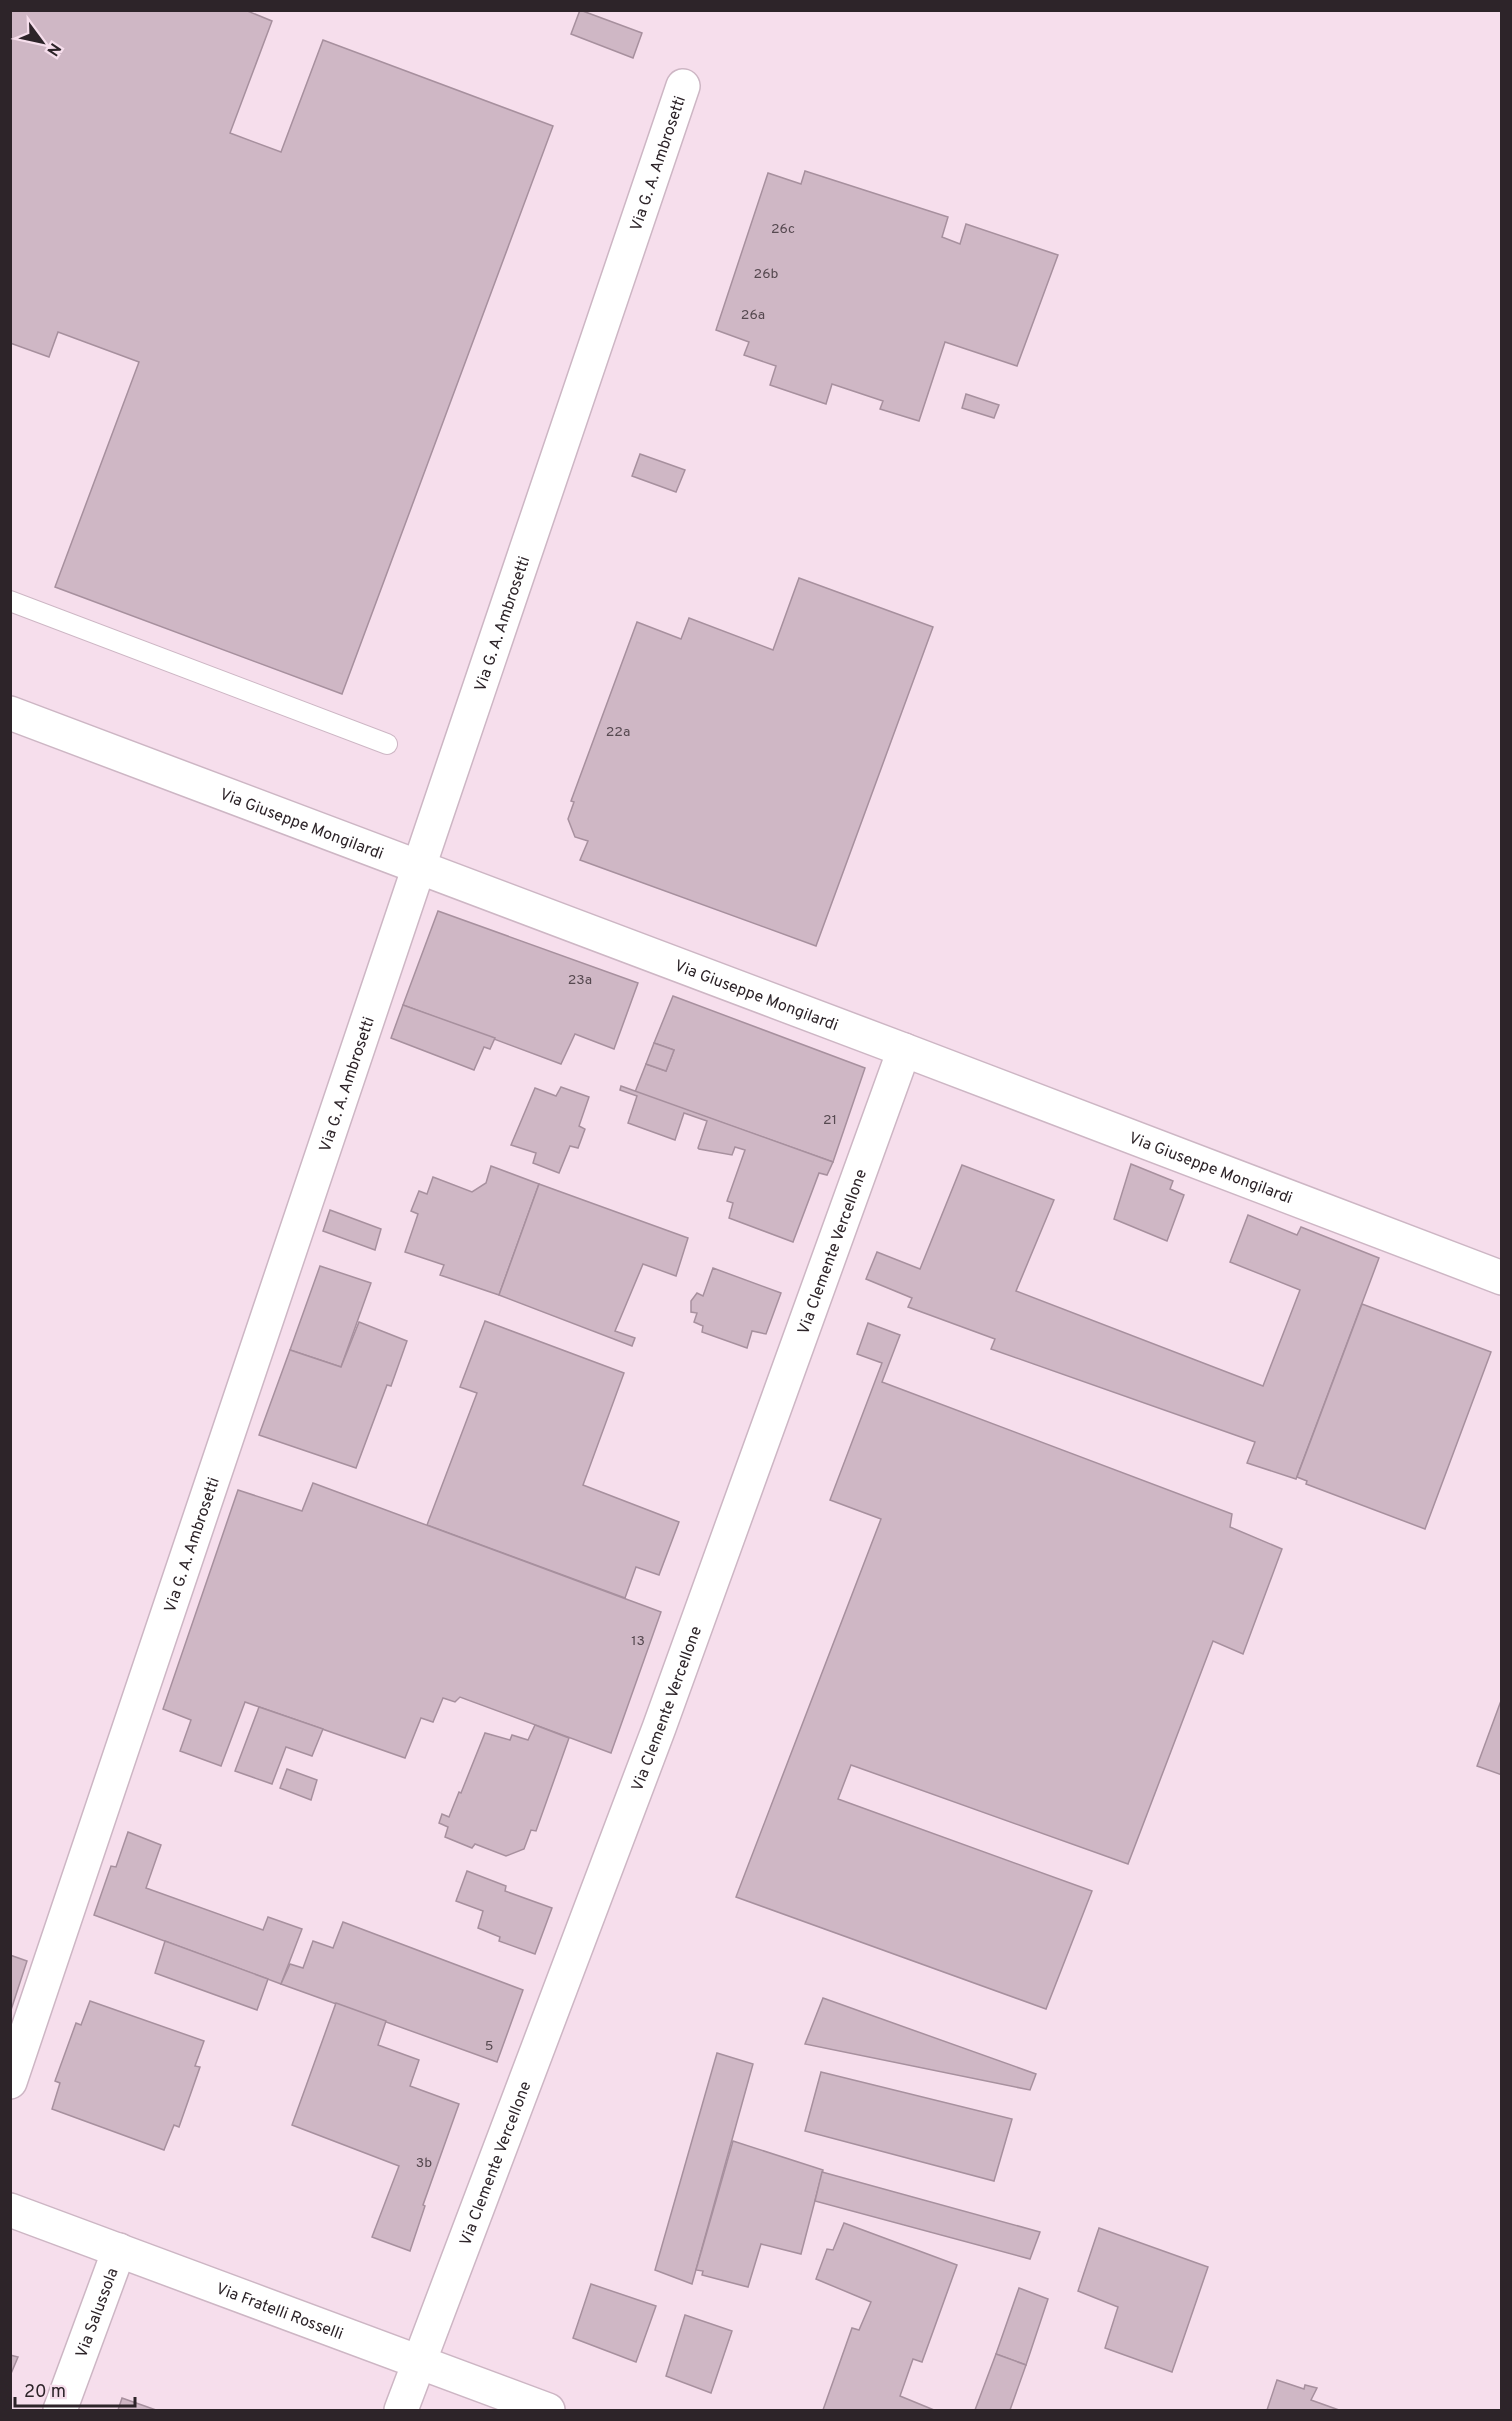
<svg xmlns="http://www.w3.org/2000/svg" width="1512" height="2421" font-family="Overpass,sans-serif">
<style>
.building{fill:#cfb7c5;stroke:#a7909e;stroke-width:1.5}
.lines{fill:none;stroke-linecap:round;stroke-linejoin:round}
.lane-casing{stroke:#cdb6c4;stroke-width:22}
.street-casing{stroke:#cdb6c4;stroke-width:36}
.secondary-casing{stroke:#cdb6c4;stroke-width:36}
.lane{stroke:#fff;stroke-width:20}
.street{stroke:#fff;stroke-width:33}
.secondary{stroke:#fff;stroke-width:33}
.labels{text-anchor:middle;stroke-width:4.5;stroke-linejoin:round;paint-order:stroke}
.number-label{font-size:14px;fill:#564950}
.street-label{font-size:16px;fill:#2d2429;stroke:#f6deec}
</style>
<rect width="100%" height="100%" fill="#f6deec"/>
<g class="building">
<polygon points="10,10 245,10 272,21 230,133 281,152 323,40 553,126 342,694 55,587 139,362 58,332 49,357 10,343"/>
<polygon points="580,10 642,33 633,58 571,34"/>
<polygon points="805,171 948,217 942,237 960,244 966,224 1058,255 1017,366 945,342 919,421 880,409 883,401 832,384 826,404 770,385 776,366 744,355 749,342 716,330 768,173 801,184"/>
<polygon points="966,394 999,405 994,418 962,408"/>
<polygon points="640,454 685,470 676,492 632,476"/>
<polygon points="799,578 933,627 816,946 580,860 588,841 575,837 568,819 574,802 571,801 637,622 681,639 689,618 773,650"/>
<polygon points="438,911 638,983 614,1049 575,1034 561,1064 403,1005"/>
<polygon points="673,996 865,1068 833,1162 635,1092 646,1064 666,1071 674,1050 654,1043"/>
<polygon points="403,1005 495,1038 490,1049 484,1047 474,1070 391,1038"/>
<polygon points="654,1043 674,1050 666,1071 646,1064"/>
<polygon points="621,1086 833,1162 827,1175 819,1173 793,1242 729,1218 733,1203 727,1201 745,1150 735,1147 732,1155 699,1149 698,1148 707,1121 684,1113 675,1140 628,1123 637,1096 620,1090"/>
<polygon points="561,1087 589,1097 579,1126 585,1129 578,1148 570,1146 559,1173 533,1163 536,1153 511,1145 535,1088 556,1096"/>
<polygon points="1131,1164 1173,1181 1170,1189 1184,1195 1167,1241 1114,1219"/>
<polygon points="962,1165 1054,1200 1016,1291 1263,1386 1300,1290 1230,1262 1248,1215 1297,1235 1301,1227 1379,1258 1296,1479 1247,1463 1255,1442 991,1349 995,1339 908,1307 912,1298 866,1279 877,1252 920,1269"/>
<polygon points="491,1166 539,1184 499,1295 440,1275 444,1265 405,1252 418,1214 411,1211 419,1191 427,1194 433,1177 472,1192 486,1183"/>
<polygon points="539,1184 688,1238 676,1276 643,1264 615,1331 635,1338 632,1346 499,1295"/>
<polygon points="330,1210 381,1229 375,1250 323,1231"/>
<polygon points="320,1266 371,1283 341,1367 290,1350"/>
<polygon points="713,1268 781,1293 766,1334 752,1331 747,1348 702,1332 703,1326 694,1322 697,1313 691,1312 691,1301 697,1293 703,1296"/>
<polygon points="1362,1304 1491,1352 1425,1529 1306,1484 1307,1481 1297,1477"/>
<polygon points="485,1321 624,1373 583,1485 679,1522 659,1575 636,1567 625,1598 427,1525 477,1393 460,1387"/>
<polygon points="359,1322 407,1341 391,1386 387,1385 356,1468 259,1435 290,1350 341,1367"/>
<polygon points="868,1323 900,1335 882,1382 1232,1514 1230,1527 1282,1549 1243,1654 1213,1641 1128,1864 851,1765 838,1799 1092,1891 1046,2009 736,1897 881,1519 830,1500 882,1363 857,1354"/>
<polygon points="313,1483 661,1612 611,1753 460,1697 455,1702 443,1698 433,1722 421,1718 405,1758 245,1702 221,1766 180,1751 191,1720 163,1709 238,1490 302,1511"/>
<polygon points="1502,1698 1502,1775 1477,1766"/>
<polygon points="259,1707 323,1729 312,1756 286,1747 272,1784 235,1771"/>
<polygon points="535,1725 569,1738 536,1831 531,1830 524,1849 506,1856 475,1844 472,1848 445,1837 448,1827 439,1823 442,1814 449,1817 459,1792 461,1793 485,1733 510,1740 512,1735 528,1740"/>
<polygon points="287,1769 317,1780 311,1800 280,1788"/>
<polygon points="128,1832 161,1845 146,1888 263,1930 268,1917 302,1929 281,1984 94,1915 111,1866 116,1867"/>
<polygon points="467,1871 506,1886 505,1891 552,1908 535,1954 499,1941 500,1937 478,1928 483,1911 456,1901"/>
<polygon points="343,1922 523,1990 497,2062 281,1984 290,1964 303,1968 313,1941 333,1948"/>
<polygon points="165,1941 268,1979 257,2010 155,1973"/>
<polygon points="10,1955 27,1961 10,2013"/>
<polygon points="823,1998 1036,2074 1030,2090 805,2044"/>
<polygon points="90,2001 204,2041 195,2066 200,2067 179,2127 174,2125 164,2150 52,2109 60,2083 55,2081 76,2023 81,2025"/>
<polygon points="336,2003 386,2021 378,2045 419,2060 410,2086 459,2104 423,2205 425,2206 410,2251 372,2237 399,2166 292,2125"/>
<polygon points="717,2053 753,2064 692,2284 655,2270"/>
<polygon points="821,2072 1012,2119 994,2181 805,2131"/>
<polygon points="733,2141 823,2170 801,2254 761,2244 748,2287 702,2275 703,2271 696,2270"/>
<polygon points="822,2172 1040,2232 1030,2259 815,2201"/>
<polygon points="844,2223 957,2265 922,2362 913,2359 900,2396 934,2410 823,2410 852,2328 859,2330 871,2302 816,2279 827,2249 833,2250"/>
<polygon points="1099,2228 1208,2267 1172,2372 1105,2348 1118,2307 1078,2291"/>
<polygon points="591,2284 656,2306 636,2362 573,2338"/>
<polygon points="1019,2288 1048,2299 1026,2365 996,2354"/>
<polygon points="685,2315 732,2331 711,2393 666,2376"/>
<polygon points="996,2354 1026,2365 1010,2410 975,2410"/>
<polygon points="10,2355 18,2357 10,2376"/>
<polygon points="1277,2380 1304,2389 1305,2385 1317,2388 1311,2400 1339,2410 1267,2410"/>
<polygon points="122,2398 156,2410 118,2410"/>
</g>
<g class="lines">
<g class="lane-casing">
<polyline id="lane" points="10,601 387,744"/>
</g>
<g class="street-casing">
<g id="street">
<path id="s1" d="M10 713 904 1050 1502 1278"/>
<path id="s2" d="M10 2082 431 831 683 86"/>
<path id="s3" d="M60 2410 119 2250"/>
<path id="s4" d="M401 2410 659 1728 904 1050"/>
</g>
</g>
<g class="secondary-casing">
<g id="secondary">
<path id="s5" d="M10 2210 548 2410"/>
</g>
</g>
<use href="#lane" class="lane"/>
<use href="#street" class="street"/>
<use href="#secondary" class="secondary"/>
</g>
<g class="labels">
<g class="number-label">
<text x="783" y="233">26c</text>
<text x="766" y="278">26b</text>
<text x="753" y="319">26a</text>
<text x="618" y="736">22a</text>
<text x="580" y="984">23a</text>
<text x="830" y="1124">21</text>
<text x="638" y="1645">13</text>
<text x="489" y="2050">5</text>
<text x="424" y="2167">3b</text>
</g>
<g class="street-label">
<text dy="6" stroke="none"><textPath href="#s2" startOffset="2025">Via G. A. Ambrosetti</textPath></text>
<text dy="6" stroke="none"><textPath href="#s2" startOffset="1539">Via G. A. Ambrosetti</textPath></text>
<text dy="6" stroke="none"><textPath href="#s1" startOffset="312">Via Giuseppe Mongilardi</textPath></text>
<text dy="6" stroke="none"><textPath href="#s1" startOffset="798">Via Giuseppe Mongilardi</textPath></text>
<text dy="6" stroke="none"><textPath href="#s2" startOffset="1053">Via G. A. Ambrosetti</textPath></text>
<text dy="6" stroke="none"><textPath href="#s1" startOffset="1284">Via Giuseppe Mongilardi</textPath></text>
<text dy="6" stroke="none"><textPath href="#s4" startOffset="1236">Via Clemente Vercellone</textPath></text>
<text dy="6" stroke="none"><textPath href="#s2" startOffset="567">Via G. A. Ambrosetti</textPath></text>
<text dy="6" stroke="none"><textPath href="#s4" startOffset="750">Via Clemente Vercellone</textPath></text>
<text dy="6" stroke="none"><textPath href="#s4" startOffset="264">Via Clemente Vercellone</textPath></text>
<text dy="6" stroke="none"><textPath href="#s5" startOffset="288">Via Fratelli Rosselli</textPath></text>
<text dy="6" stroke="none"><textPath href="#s3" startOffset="104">Via Salussola</textPath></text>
</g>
</g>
<rect width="1512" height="2421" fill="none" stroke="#2d2429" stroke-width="24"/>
<g transform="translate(42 42) rotate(123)" stroke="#f6deec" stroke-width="4.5" paint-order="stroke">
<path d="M0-4.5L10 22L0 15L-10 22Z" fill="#2d2429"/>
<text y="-9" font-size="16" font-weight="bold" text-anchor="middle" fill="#2d2429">N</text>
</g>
<path d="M15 2397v9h120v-9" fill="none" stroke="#2d2429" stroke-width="3"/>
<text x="24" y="2397" font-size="18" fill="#2d2429" stroke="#f6deec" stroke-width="4.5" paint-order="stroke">20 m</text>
</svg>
